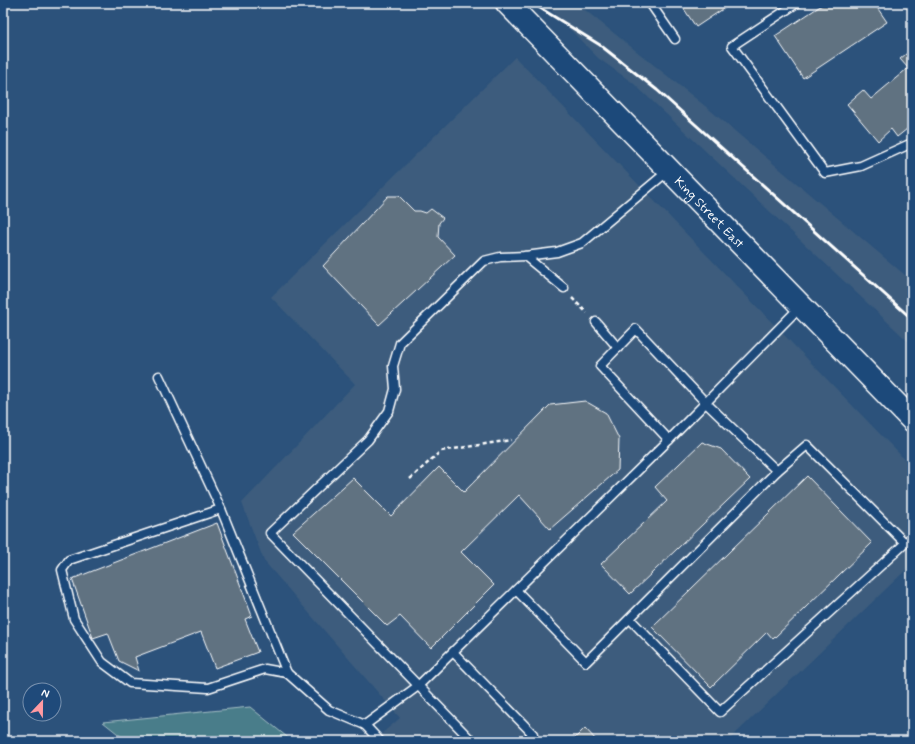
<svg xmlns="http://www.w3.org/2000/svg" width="915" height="744" font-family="Mynerve,sans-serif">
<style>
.built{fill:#3c5c7d}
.green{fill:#497d8a;stroke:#a4bec4}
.building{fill:#607281;stroke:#fff}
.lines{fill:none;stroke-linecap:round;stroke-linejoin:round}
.service-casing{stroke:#fff;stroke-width:11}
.secondary-casing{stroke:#fff;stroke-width:25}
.path{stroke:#fff;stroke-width:2.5;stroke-dasharray:4 3;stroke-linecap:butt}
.service{stroke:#1f4a7a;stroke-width:8}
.secondary{stroke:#1f4a7a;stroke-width:22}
.rail{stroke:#fff;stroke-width:3}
.labels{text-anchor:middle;stroke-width:3;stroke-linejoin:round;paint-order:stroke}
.street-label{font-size:13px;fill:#fff;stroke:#1f4a7a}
</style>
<rect width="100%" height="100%" fill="#2c527b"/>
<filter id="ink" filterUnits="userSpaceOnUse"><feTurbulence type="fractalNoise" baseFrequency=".025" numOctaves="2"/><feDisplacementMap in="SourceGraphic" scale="8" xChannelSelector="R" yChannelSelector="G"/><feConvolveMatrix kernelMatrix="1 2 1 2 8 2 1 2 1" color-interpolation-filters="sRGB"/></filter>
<g filter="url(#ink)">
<g class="built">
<polygon points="544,3 570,3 580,6 710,110 912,281 912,345 633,83 598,58"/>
<polygon points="515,57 912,467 912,564 728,741 373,741 400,718 264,561 242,503 355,384 271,297"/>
</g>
<polygon class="green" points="250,707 292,741 127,741 103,722"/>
<g class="building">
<polygon points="680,3 732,3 696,27"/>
<polygon points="825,3 874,3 887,22 803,78 775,36"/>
<polygon points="912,49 912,125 897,137 891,129 878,141 847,104 863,90 871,99 908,68 900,59"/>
<polygon points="388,196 399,196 414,211 420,211 426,213 431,209 443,218 439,223 438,237 455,255 379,325 323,266"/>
<polygon points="585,401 606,413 619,439 618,470 550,529 519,495 461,552 494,585 431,648 400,616 387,626 293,532 353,478 391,516 439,467 464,492 550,405"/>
<polygon points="702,442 721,449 750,479 630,594 601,564 667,501 655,487"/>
<polygon points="807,476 872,543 773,639 767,632 711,687 652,627"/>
<polygon points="217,523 252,616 245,619 258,652 215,668 201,632 135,657 139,671 119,661 108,633 93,638 72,579"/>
<polygon points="585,728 597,741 573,741 573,740"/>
</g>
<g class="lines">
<g class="service-casing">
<g id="service">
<polyline points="650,3 675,39"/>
<polyline points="797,3 732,46 825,173 861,166 912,143"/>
<polyline points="525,256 564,288"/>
<polyline points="596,322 618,348"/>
<polyline points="159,376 221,509 69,560 62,570 74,619 102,662 130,683 208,688 265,669 287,673"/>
<polyline points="669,440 600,366 636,329 706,403 777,471"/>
<polyline points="221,509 287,673 329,710 365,725 418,686 669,440 800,307"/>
<polyline points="516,590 586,662 777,471 807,445 905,543"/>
<polyline points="630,619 720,712 912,537"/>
<polyline points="453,652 533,734 526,741"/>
<polyline points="365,725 380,741"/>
<polyline points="472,741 270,533 368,440 389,411 395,389 393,366 400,343 484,261 500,257 525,256 557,252 582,243 668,171"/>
</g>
</g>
<g class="secondary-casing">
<g id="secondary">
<path id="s1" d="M507 3 912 420"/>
</g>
</g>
<g class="path">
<polyline points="572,298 587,313"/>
<polyline points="410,479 441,451 511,440"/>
</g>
<use href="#service" class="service"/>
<use href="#secondary" class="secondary"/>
<polyline class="rail" points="532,3 600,45 657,90 912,319"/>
</g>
</g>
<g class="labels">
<g class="street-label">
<text dy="5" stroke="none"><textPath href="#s1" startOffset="291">King Street East</textPath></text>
</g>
</g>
<rect width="915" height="744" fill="none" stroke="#1f4a7a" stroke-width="16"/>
<rect x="8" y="8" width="899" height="728" fill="none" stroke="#fff" stroke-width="1.5" filter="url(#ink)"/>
<g transform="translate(42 702) rotate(22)"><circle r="19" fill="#1f4a7a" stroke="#7992af"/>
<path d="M0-3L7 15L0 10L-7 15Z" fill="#ff9aa2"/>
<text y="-6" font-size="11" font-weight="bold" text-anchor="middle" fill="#ffffff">N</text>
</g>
</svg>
